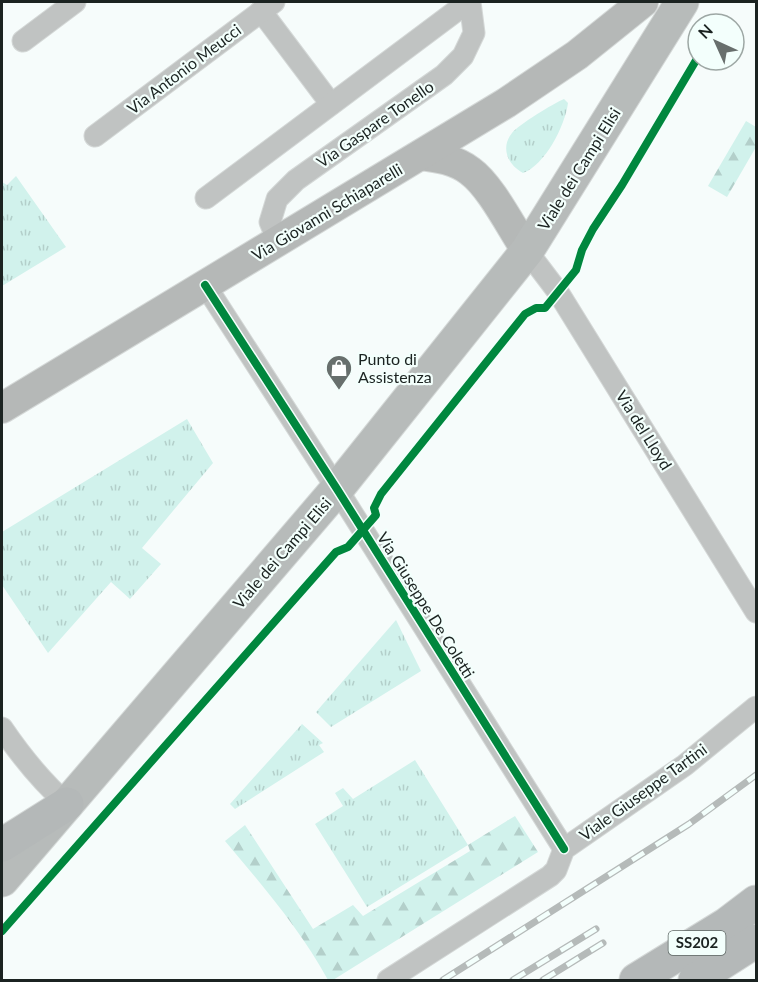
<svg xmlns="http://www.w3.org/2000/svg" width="758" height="982" font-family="Lato,sans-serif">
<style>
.grass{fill:url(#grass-tufts)}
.forest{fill:url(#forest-firs)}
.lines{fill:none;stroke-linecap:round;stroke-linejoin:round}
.minor-casing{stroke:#d4d8d7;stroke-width:23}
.secondary-casing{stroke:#d4d8d7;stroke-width:32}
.primary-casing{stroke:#d4d8d7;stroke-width:35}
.trunk-casing{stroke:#d4d8d7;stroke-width:35}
.minor{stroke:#c0c3c2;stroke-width:21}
.secondary{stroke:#b5b8b7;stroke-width:30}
.primary{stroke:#b7bbba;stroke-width:33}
.trunk{stroke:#b4b8b8;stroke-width:33}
.rail-casing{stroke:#b5bab9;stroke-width:7}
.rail{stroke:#f3fffc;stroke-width:4.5;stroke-dasharray:14;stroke-linecap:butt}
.cycleway-casing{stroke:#f3fffc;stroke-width:11}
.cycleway{stroke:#00873e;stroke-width:8}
.labels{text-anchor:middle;stroke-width:4.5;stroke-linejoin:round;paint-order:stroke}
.shield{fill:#f3fffc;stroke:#5c6563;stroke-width:1.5}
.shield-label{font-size:15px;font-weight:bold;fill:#1b2321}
.street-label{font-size:16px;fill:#1b2321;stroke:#f3fffc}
.poi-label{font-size:16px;fill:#1b2321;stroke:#f3fffc;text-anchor:start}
</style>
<defs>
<pattern id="grass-tufts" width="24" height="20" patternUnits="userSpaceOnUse" patternTransform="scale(1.5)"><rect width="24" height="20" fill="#d1f2ec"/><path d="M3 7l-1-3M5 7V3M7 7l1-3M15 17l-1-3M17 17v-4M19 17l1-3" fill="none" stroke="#b3cfca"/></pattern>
<pattern id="forest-firs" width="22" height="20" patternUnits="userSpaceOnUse" patternTransform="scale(1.5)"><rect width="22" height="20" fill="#d1f2ec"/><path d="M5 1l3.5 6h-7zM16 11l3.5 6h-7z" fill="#b3cfca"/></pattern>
</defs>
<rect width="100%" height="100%" fill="#f6fcfb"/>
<g class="grass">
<path d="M564 99 568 103C565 126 545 165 523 173 508 165 500 148 512 133 518 125 554 103 564 99Z"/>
<polygon points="16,176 66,247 2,286 2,182 7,185"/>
<polygon points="187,419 213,463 142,548 161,564 130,599 111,582 48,653 2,585 2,532"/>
<polygon points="396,620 421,671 331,727 316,712"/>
<polygon points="302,724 323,743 319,745 324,752 235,809 230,804"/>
<polygon points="415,760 468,845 367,907 315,824 343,806 335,793 343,788 353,799"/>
</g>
<g class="forest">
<polygon points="746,121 756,127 756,147 727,197 708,186"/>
<path d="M515 816 538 852 333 980H328C300 929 262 885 225 841L245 825 313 929 353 905 363 916 470 851 468 845Z"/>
</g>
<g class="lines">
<g class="minor-casing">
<g id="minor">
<polyline points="261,11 331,104"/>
<polyline points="23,41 75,2"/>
<polyline points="95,136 274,2"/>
<polyline points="206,198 468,2"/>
<polyline points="278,241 270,222 277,199 296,180 444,75 463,56 474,33 470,2"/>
<polyline points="527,251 558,292 756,612"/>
<polyline points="205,285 337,489 564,849"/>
<path d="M2 728C21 756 41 781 67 804"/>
<polyline points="388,980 550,876 556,870 564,849 685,765 756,707"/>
</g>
</g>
<g class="secondary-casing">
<g id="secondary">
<path d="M421 155C438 157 456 160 470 171 491 186 512 229 527 251"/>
<polyline points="2,408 506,103 577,55 643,2"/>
</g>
</g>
<g class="primary-casing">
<polyline id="primary" points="2,880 337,489 527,251 682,2"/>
</g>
<g class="trunk-casing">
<g id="trunk">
<polyline points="2,845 67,804"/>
<polyline points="636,980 727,924 756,902"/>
<polyline points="695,980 756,941"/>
</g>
</g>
<use href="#minor" class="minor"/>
<use href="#secondary" class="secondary"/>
<use href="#primary" class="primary"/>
<use href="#trunk" class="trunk"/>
<g class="rail-casing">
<g id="rail">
<polyline points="443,980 689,824 756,775"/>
<polyline points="513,980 596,929"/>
<polyline points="543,980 603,943"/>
</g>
</g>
<use href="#rail" class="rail"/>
<g class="cycleway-casing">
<g id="cycleway">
<polyline points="205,285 337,489 564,849"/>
<polyline points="2,931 336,552 348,547 376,515 374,508 381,494 525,314 536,308 545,308 576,270 582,250 593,229 622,185 698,57"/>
</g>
</g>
<use href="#cycleway" class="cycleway"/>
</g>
<defs>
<g id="shop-pin" transform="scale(1.35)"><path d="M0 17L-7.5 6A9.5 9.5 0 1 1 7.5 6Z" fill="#686f6d" stroke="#f3fffc"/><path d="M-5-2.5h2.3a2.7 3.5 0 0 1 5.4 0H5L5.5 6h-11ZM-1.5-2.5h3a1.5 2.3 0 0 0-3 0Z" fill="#fff"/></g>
</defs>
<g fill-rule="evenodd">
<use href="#shop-pin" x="339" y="368"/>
</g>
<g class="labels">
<rect class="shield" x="668.5" y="931" width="57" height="24" rx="4.5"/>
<g class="shield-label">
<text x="697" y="948">SS202</text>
</g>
<g class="street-label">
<text transform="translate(184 69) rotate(-37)" y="6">Via Antonio Meucci</text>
<text transform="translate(375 124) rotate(-35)" y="6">Via Gaspare Tonello</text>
<text transform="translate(579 169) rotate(-58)" y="6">Viale dei Campi Elisi</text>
<text transform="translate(327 212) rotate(-31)" y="6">Via Giovanni Schiaparelli</text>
<text transform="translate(644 430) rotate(58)" y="6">Via del Lloyd</text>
<text transform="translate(282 553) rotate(-49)" y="6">Viale dei Campi Elisi</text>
<text transform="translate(426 605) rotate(58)" y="6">Via Giuseppe De Coletti</text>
<text transform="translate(643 792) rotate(-36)" y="6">Viale Giuseppe Tartini</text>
</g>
<g class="poi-label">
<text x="358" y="365">Punto di<tspan x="358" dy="18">Assistenza</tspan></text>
</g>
</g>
<rect width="758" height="982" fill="none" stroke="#1b2321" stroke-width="6"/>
<g transform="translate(716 42) rotate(315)"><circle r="28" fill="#f3fffc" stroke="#9da7a4" stroke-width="1.5"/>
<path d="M0-4.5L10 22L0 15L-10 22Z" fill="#686f6d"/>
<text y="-9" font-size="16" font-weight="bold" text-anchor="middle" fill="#1b2321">N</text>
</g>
</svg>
